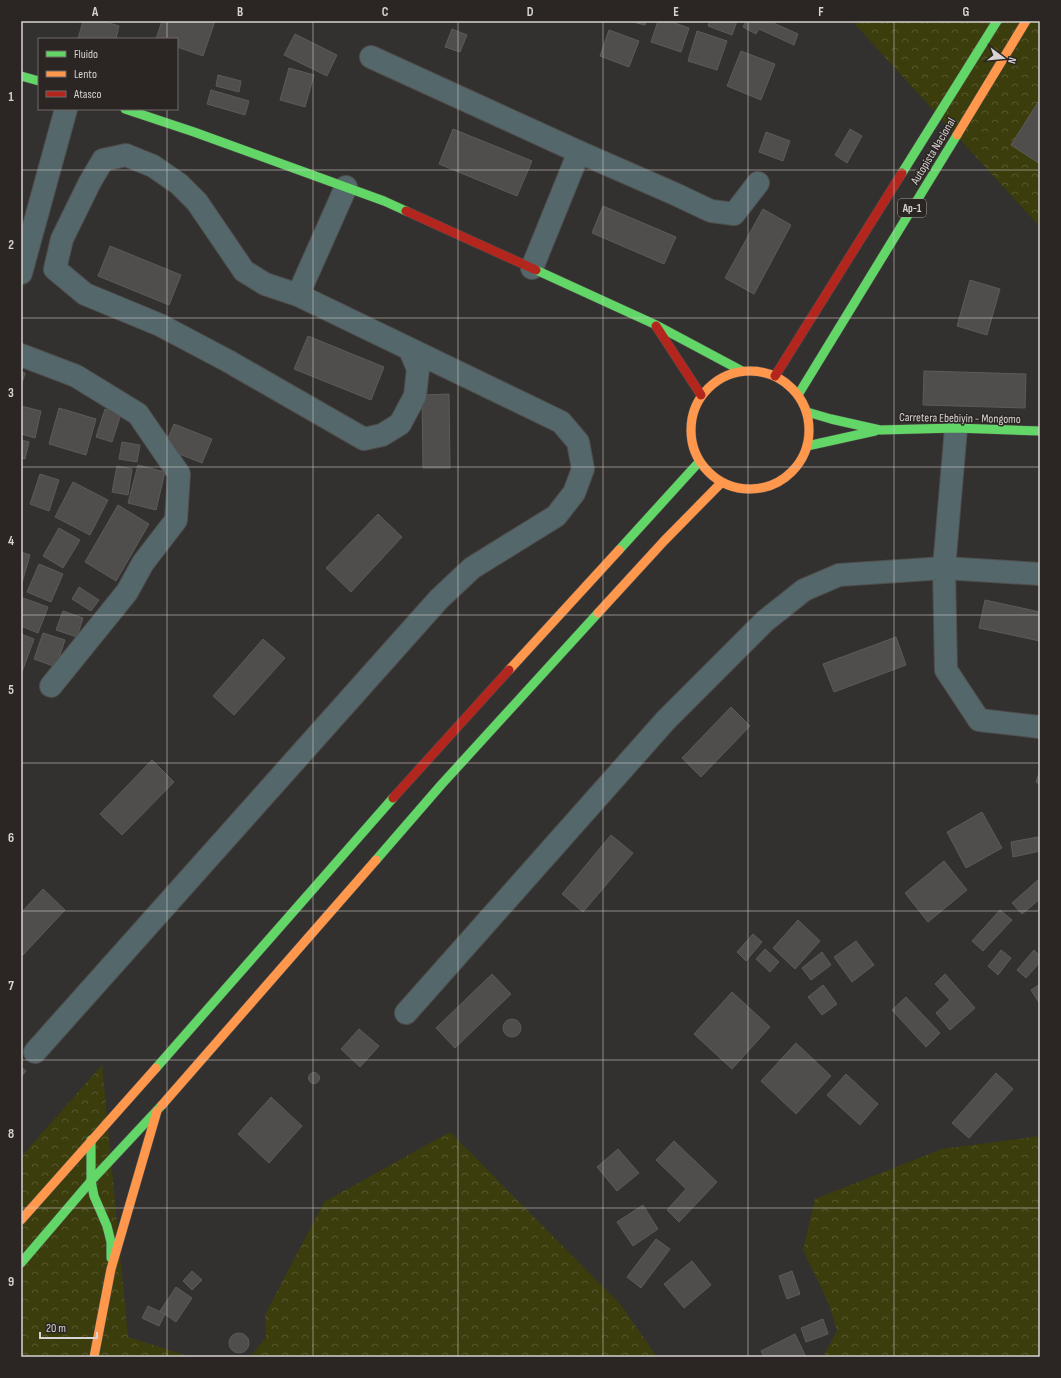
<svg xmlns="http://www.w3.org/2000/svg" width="1061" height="1378" font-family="'Sofia Sans Condensed',sans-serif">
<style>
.forest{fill:url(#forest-crowns)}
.building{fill:#504e4c;stroke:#5d5b59}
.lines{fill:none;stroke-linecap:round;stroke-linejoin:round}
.street-casing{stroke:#504e4d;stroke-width:24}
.fast-casing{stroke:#504e4d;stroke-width:10}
.slow-casing{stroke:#504e4d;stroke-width:10}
.jam-casing{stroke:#504e4d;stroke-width:10}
.street{stroke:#54676a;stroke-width:22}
.fast{stroke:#63d668;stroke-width:9}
.slow{stroke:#ff974d;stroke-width:9}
.jam{stroke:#b3261e;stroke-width:9}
.grid{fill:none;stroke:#d7d3d2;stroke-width:1;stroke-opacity:0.55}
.labels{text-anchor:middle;stroke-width:3;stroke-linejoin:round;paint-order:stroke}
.shield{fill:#2b2623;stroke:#a39f9e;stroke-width:1}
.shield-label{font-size:11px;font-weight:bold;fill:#d7d3d2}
.street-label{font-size:12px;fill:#d7d3d2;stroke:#2b2623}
.neatline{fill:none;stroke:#d7d3d2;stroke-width:1.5}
.grid-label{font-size:13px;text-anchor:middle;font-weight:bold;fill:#d7d3d2}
</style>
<defs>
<pattern id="forest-crowns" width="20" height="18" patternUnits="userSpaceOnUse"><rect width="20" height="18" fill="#3b3d0c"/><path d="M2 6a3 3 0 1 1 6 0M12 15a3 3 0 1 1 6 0" fill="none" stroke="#57582e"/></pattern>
</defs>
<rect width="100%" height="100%" fill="#33312f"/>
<g class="forest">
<polygon points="852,21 1040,21 1040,227"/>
<polygon points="102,1065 128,1337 191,1357 21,1357 21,1157"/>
<polygon points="450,1132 621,1305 657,1357 250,1357 266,1337 265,1315 324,1202"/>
<polygon points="1040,1136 1040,1357 823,1357 837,1331 829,1304 803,1250 815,1199 942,1149"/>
</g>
<g class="building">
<polygon points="83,21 103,21 119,26 116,39 78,39"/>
<polygon points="162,21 215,21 203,56 177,47 177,39 156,39"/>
<polygon points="629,21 646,21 645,25"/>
<polygon points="658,21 669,21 689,28 681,52 651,42"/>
<polygon points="710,21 737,21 732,35 708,26"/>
<polygon points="746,21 769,21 798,34 794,45 759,29 756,34 743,27"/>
<polygon points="452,29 467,35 460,52 445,47"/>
<polygon points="609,30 639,41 629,67 600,56"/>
<polygon points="697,31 727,41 717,70 688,61"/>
<polygon points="295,34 337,55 327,76 284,55"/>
<polygon points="741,51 775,64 761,100 727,86"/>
<polygon points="289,68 314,75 305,107 280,100"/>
<polygon points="218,75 241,81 239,92 216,86"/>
<polygon points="211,90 249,101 245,115 207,104"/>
<polygon points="1040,99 1040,164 1011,145"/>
<polygon points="453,129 532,161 517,196 439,164"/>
<polygon points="850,129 862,136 847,163 835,155"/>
<polygon points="766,132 790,141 783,161 759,152"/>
<polygon points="603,206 676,237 664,264 592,233"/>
<polygon points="763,209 791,225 754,294 725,278"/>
<polygon points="110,246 181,275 169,305 98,276"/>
<polygon points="970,280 1000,289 987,335 957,326"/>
<polygon points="308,336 384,367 371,400 294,369"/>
<polygon points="924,371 1026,374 1025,408 923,405"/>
<polygon points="21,372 25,373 21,387"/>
<polygon points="449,394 450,468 423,468 422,395"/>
<polygon points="21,406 41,411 35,438 21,434"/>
<polygon points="59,408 96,419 86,455 49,444"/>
<polygon points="105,409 121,414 112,442 96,437"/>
<polygon points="174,424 212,439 202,463 164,448"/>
<polygon points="21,440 29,442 25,459 21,458"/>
<polygon points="122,442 140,445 137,462 119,459"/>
<polygon points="138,465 165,472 156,510 128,503"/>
<polygon points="117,466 132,469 128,495 112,492"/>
<polygon points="40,474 59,480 49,511 30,504"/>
<polygon points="73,482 108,500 90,535 55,517"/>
<polygon points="118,505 149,524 116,581 85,562"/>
<polygon points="378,514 402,537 351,592 326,568"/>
<polygon points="59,528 80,540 63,568 43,556"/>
<polygon points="21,552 30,555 21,586"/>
<polygon points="39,564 63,574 51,602 27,592"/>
<polygon points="79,587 99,600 91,611 72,599"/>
<polygon points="23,598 48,607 38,633 21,626 21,602"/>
<polygon points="985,600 1040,612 1040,641 979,628"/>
<polygon points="63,611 83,618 77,637 56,630"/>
<polygon points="43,633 65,640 56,667 34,659"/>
<polygon points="21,634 34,639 22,672 21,672"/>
<polygon points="896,637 906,665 834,692 823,664"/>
<polygon points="263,639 285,658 234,715 213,696"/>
<polygon points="731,707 750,726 701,777 682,758"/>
<polygon points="152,760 174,782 122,835 100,814"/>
<polygon points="1040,770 1040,784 1036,782"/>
<polygon points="982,812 1002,848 966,868 947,832"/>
<polygon points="611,835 633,853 583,912 562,894"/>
<polygon points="1038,837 1040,851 1013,857 1011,842"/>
<polygon points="944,861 967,890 928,922 905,893"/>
<polygon points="1039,879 1040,899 1022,914 1012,903"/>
<polygon points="43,889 65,910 21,957 21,913"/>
<polygon points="1000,910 1012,920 983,951 972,941"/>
<polygon points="798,920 820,941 795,969 773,948"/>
<polygon points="753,934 762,942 746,961 737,952"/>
<polygon points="856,941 874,965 852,982 834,957"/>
<polygon points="765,949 779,962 770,972 756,959"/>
<polygon points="1001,950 1011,958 998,975 988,966"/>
<polygon points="1034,950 1040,956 1040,962 1026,978 1017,970"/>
<polygon points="822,952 831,965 811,980 802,968"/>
<polygon points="492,974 511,994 455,1048 436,1028"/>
<polygon points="945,974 975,1008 950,1030 936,1013 950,1000 935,984"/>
<polygon points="1040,984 1040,1004 1031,990"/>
<polygon points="823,985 837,1004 822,1015 808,997"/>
<polygon points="732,992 770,1027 732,1069 694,1034"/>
<polygon points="906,997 940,1033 926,1047 892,1010"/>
<circle cx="512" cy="1028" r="9"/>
<polygon points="359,1029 379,1046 360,1067 341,1049"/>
<polygon points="796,1043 831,1076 796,1114 761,1081"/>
<polygon points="21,1067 26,1071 21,1077"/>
<circle cx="314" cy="1078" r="5.5"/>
<polygon points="996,1073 1013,1089 969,1138 952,1123"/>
<polygon points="846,1074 878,1104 860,1125 827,1095"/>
<polygon points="271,1097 302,1126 269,1163 238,1134"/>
<polygon points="674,1141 717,1182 679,1222 667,1210 686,1189 656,1160"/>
<polygon points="618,1149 639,1173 617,1191 597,1167"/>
<polygon points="643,1205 658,1229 633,1246 617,1222"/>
<polygon points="656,1239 670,1249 641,1288 627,1277"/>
<polygon points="692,1261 711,1285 684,1308 664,1284"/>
<polygon points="192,1271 202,1280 192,1290 183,1281"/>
<polygon points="792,1271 800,1294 787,1299 779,1276"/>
<polygon points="176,1287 192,1298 176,1322 160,1311"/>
<polygon points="148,1306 165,1314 159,1326 142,1318"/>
<polygon points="823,1319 828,1334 806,1342 801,1328"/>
<circle cx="239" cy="1343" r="10"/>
<polygon points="795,1334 806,1357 764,1357 761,1351"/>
</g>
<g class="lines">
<g class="street-casing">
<g id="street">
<polyline points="371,57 579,152"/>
<polyline points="532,268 579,152 675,194 711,211 734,214 758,183"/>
<polyline points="21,273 66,109"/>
<polyline points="298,295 346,187"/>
<polyline points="21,355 76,376 138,414 179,474 176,520 143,563 127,592 51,686"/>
<polyline points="956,428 944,568 946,670 979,720 1040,727"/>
<polyline points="406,1013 666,720 765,621 804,590 839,575 944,568 1040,574"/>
<polyline points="35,1052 439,599 472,568 556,516 574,493 583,469 578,442 561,422 298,295 265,284 244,271 197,202 179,184 153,166 126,155 103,160 90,182 62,239 55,269 85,294 160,325 228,361 364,439 382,435 400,424 415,396 418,369 410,350"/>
</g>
</g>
<g class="fast-casing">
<g id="fast">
<polyline points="21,76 39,81"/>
<polyline points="125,109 194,132 384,201 406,211"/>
<polyline points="902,173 997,21"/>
<polyline points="536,270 654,324 742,371"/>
<polyline points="798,395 957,135"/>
<polyline points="807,412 831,419 880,430 956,428 1040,431"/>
<polyline points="807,446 875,431"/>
<polyline points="619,550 699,462"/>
<polyline points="376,860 441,785 598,613"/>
<polyline points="156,1068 393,798"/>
<polyline points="91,1140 91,1181 94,1196 107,1226 111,1242 111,1258"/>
<polyline points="21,1263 91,1181 162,1105"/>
</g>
</g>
<g class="slow-casing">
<g id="slow">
<polyline points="957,135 1026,21"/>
<circle cx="750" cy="430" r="59"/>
<polyline points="598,613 664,541 721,483"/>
<polyline points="509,670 619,550"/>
<polyline points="162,1105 376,860"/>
<polyline points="21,1220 156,1068"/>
<polyline points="94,1357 111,1269 157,1111"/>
</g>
</g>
<g class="jam-casing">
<g id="jam">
<polyline points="406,211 536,270"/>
<polyline points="656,326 701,395"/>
<polyline points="775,376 902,173"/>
<polyline points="393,798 509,670"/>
</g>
</g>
<use href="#street" class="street"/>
<use href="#fast" class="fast"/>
<use href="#slow" class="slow"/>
<use href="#jam" class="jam"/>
</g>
<path class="grid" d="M167 21V39M313 21V1357M458 21V1357M603 21V1357M748 21V1357M894 21V1357M167 109V1357M21 170H1040M21 318H1040M21 467H1040M21 615H1040M21 763H1040M21 911H1040M21 1060H1040M21 1208H1040"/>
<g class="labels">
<rect class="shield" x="898" y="199" width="28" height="18" rx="3"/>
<g class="shield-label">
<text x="912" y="212">Ap-1</text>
</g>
<g class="street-label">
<text transform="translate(933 151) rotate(-59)" y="4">Autopista Nacional</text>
<text transform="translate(960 418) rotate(1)" y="4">Carretera Ebebiyin - Mongomo</text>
</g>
</g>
<rect width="1061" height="1378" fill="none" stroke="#2b2623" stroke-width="44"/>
<rect x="38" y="38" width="140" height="72" fill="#2b2623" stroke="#706b69"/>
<rect x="46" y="51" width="20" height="6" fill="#63d668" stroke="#706b69"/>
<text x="74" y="58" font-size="12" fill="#d7d3d2">Fluido</text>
<rect x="46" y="71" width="20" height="6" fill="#ff974d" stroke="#706b69"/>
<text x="74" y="78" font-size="12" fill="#d7d3d2">Lento</text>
<rect x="46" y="91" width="20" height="6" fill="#b3261e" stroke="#706b69"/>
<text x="74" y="98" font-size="12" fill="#d7d3d2">Atasco</text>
<g transform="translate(1003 58) rotate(106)" stroke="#2b2623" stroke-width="3" paint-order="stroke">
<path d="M0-3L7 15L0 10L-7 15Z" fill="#d7d3d2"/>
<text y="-6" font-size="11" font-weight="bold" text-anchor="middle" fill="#d7d3d2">N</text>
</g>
<path d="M40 1332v6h57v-6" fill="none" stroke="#d7d3d2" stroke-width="2"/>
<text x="46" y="1332" font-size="12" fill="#d7d3d2" stroke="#2b2623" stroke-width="3" paint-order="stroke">20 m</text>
<rect x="22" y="22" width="1017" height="1334" class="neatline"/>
<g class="grid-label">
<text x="95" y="16">A</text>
<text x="240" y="16">B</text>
<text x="385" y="16">C</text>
<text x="530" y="16">D</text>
<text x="676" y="16">E</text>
<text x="821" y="16">F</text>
<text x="966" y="16">G</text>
<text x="11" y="101">1</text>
<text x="11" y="249">2</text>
<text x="11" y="397">3</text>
<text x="11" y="545">4</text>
<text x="11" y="694">5</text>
<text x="11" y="842">6</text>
<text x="11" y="990">7</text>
<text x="11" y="1138">8</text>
<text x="11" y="1286">9</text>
</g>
</svg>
